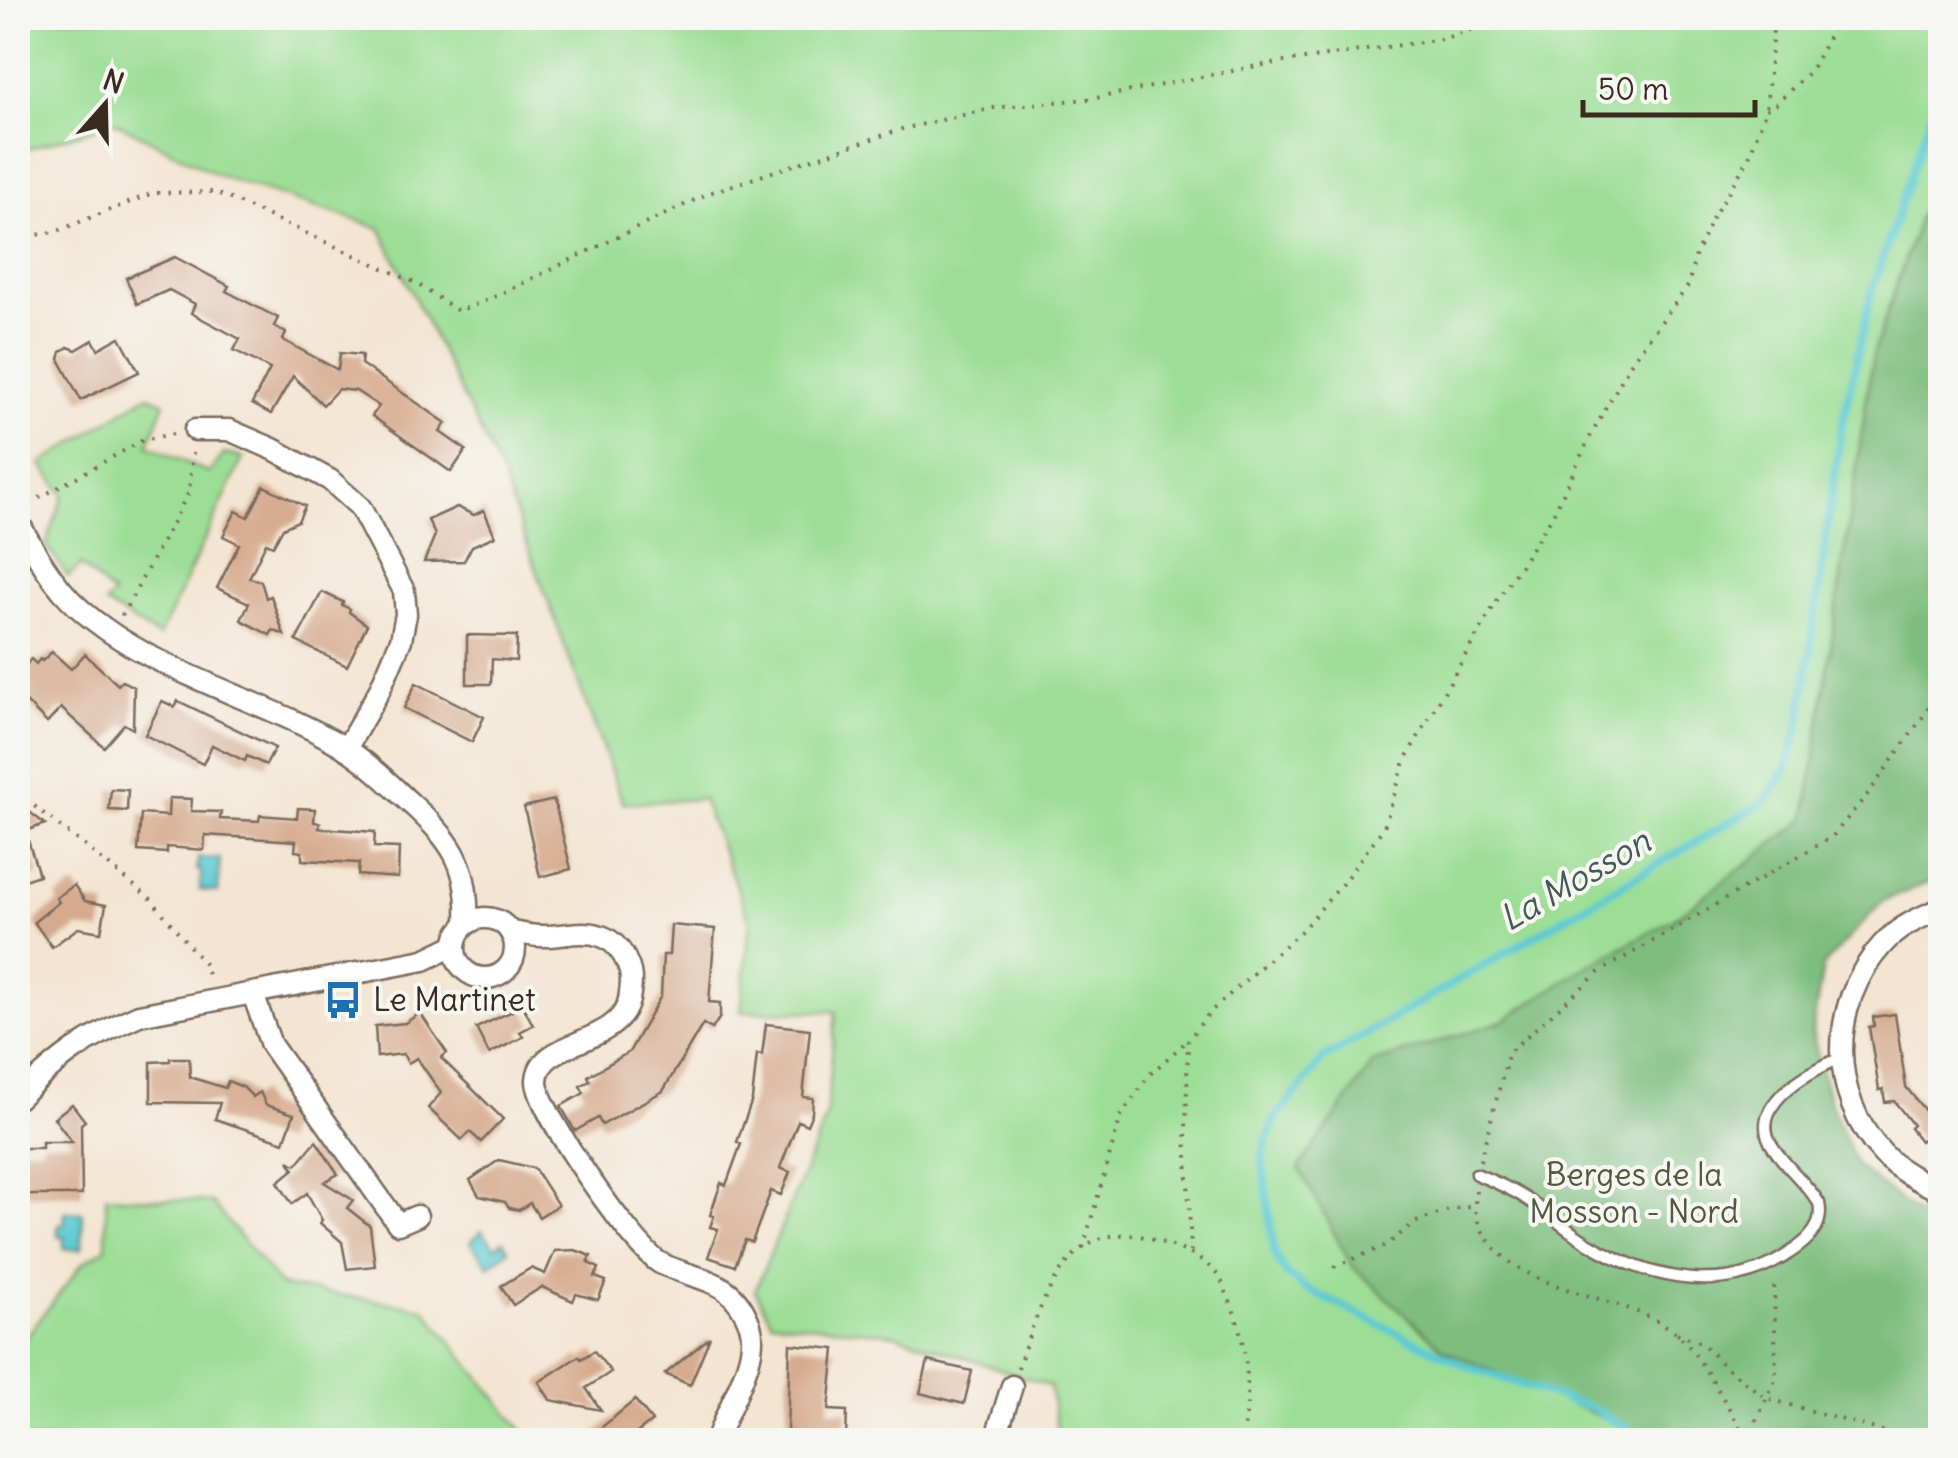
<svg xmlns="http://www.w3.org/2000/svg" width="1958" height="1458" font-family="Delius,sans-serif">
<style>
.green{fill:#9cde95;stroke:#6c845a;stroke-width:2.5}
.forest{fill:#7dbd7e;stroke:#5c744e;stroke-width:2.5}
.water{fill:#5dcad2;stroke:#4c7a78;stroke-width:2.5}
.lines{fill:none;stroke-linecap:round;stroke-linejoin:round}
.stream{stroke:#5dcad2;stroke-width:8}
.building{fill:#d6aa8e}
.lane-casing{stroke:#7b6b5d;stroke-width:15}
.street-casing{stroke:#7b6b5d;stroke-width:25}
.path{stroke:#7b6b5d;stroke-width:4;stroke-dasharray:2.5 8;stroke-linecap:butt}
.lane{stroke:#fff;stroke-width:10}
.street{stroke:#fff;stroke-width:20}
.labels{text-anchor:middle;stroke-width:8;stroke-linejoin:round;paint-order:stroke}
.poi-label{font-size:32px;fill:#3b2a1e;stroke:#f6f6f2;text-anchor:start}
.park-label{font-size:32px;fill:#53573c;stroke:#f6f6f2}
.water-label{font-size:35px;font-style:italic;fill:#455a54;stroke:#f6f6f2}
</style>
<rect width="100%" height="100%" fill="#f6f6f2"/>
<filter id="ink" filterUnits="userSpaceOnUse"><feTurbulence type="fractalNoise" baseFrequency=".01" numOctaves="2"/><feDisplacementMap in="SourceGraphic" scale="20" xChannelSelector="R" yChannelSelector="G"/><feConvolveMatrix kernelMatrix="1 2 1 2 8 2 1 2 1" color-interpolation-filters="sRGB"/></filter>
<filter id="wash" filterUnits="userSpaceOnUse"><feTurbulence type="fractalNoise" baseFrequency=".0048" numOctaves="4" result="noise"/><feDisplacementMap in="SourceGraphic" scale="40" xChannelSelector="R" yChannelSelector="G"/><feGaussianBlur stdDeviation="2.25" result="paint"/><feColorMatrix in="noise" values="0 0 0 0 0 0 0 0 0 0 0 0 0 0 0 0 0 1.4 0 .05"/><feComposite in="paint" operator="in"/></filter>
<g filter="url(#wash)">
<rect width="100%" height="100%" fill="#f3e5d1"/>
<g class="green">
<polygon points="18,18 1940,18 1940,155 1873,355 1806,819 1675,918 1586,967 1503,1021 1373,1063 1655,1440 1066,1440 1057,1430 1050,1386 895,1334 771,1321 755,1291 826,1118 836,1011 741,1012 750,921 702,799 623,803 500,471 380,228 220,176 115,122 18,152"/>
<polygon points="148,395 165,403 148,445 209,473 224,454 243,458 159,637 105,604 113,595 81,565 68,577 46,545 64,495 41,464"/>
<polygon points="106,1196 211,1202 281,1286 424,1308 530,1440 18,1440 18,1347 83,1263 106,1248"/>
</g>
<polygon class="forest" points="1940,155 1940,878 1883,901 1823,966 1812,1032 1830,1103 1856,1165 1917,1214 1940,1221 1940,1440 1655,1440 1444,1350 1352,1266 1299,1168 1373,1063 1503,1021 1586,967 1675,918 1806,819 1873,355"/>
<g class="water">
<polygon points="198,858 220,859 218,892 200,890 201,870 197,870"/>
<polygon points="65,1212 83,1213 82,1249 64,1249 64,1237 58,1237 58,1225 64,1225"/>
<polygon points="482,1231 495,1247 503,1241 509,1250 489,1266 470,1242"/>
</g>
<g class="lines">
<polyline class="stream" points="1647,1440 1594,1409 1469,1367 1306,1289 1286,1274 1274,1254 1262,1155 1275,1119 1323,1059 1766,801 1787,768 1801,719 1841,428 1871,293 1940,87"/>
</g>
<g id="blocks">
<g class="building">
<polygon points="175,257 229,286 226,291 278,318 274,326 286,333 283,340 338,370 340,353 362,355 361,364 446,423 440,432 466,450 451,472 372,416 379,406 356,391 338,389 323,405 293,376 271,414 252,404 270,369 234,350 240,339 191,313 195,304 169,290 137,304 126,278"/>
<polygon points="120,337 139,372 81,400 59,359 61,352 68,347 76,350 93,340 98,349"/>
<polygon points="264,486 305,506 298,521 283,528 273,546 266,543 249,578 261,581 266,598 271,596 284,635 273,630 270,635 241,620 249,603 217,588 239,544 223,536 236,511 248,517"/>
<polygon points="457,507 474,515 484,510 495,536 472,546 464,561 424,562 435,535 428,520"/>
<polygon points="322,592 343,602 342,605 350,609 349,612 367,625 347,666 296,641"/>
<polygon points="467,635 517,636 516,661 492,659 491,684 467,684"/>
<polygon points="52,652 71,669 85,654 118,685 122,681 134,687 133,729 124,724 104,747 61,708 47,723 18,694 18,674 31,659 36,664 40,659 42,661"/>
<polygon points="416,683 484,717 472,742 404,708"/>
<polygon points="162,701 175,707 178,701 275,748 266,765 247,756 245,761 212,745 203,764 145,735"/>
<polygon points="111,789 128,790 127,811 109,810"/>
<polygon points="169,798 192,799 191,811 221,812 220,819 259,821 260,815 297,818 298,808 315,809 314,822 320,823 319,828 375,832 374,847 399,848 398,878 358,875 359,863 302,860 302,852 295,851 296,841 205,835 204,850 167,847 167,853 138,851 141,814 168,816"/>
<polygon points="554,800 571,869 540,877 524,807"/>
<polygon points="18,803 45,824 25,831 39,875 18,882"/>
<polygon points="74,885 85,901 106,905 101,932 78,928 52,947 34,922 59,902 56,898"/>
<polygon points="671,925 715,929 709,1002 720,1003 720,1017 712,1029 703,1024 663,1091 602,1125 598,1118 575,1131 561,1106 584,1093 580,1086 590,1081 588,1076 629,1052 661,996 663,955 669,955"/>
<polygon points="523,1006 533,1025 520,1032 523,1037 489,1054 476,1028"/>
<polygon points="420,1013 447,1053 441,1058 503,1119 481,1142 470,1132 462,1140 428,1108 441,1093 417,1058 408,1063 403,1054 377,1057 375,1026 405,1023"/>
<polygon points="1895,1014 1906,1087 1938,1127 1920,1141 1910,1128 1913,1125 1894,1101 1885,1102 1883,1089 1879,1090 1869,1027 1874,1026 1873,1017"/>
<polygon points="766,1024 810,1029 803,1097 813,1098 812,1113 807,1125 798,1121 780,1168 790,1172 781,1195 771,1191 752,1242 745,1240 735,1266 708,1257 718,1229 710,1227 714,1216 710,1215 721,1183 726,1185 741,1144 737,1142 752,1100 757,1054 762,1055"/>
<polygon points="170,1058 189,1058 190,1077 225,1088 228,1081 243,1087 253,1097 260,1092 266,1105 294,1114 284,1142 215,1119 220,1103 151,1102 151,1062 170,1061"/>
<polygon points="72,1104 85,1121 81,1124 82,1195 18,1195 18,1164 24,1165 24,1148 42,1148 42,1142 72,1142 54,1118"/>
<polygon points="316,1141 338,1174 324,1182 353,1200 347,1208 370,1226 375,1266 347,1269 342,1242 320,1223 322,1220 307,1193 292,1204 278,1182 294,1169 289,1161 296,1165"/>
<polygon points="499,1160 534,1168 558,1205 539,1217 530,1203 519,1210 509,1208 505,1202 479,1196 470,1180"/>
<polygon points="575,1250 591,1256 588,1263 599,1268 595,1277 606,1281 598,1300 576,1294 573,1301 542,1287 513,1305 501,1286 531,1268 545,1274 555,1251"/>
<polygon points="710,1337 690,1385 665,1374"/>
<polygon points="790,1344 835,1349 829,1410 847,1411 846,1440 817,1440 817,1434 787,1433"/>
<polygon points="594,1351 611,1372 586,1388 601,1410 550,1400 539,1382 579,1356 581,1359"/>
<polygon points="928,1361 972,1371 964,1404 920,1393"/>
<polygon points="635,1400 652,1421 628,1440 586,1440"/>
</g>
</g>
</g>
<g filter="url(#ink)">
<use href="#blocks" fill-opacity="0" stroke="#7b6b5d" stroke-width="2.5"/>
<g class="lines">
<g class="lane-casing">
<path id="lane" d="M1476 1174C1493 1181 1510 1188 1525 1198 1547 1212 1566 1230 1588 1243 1651 1281 1728 1297 1791 1252 1809 1240 1824 1226 1819 1203 1806 1182 1786 1168 1773 1147 1745 1105 1809 1072 1840 1058"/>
</g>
<g class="street-casing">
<g id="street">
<polyline points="195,430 229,430 273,449 330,480 360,507 404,591 406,614 401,640 379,691 346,749"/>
<path d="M18 521C34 551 53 585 79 608 153 674 258 696 342 746 366 761 387 781 407 800 450 839 470 863 467 923"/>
<path d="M1940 909C1919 918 1898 927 1882 945 1829 1004 1828 1096 1883 1154 1899 1171 1920 1181 1940 1191"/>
<circle cx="485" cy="948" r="30"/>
<path d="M510 932C520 933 531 936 541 936 561 937 581 929 601 936 613 940 623 952 627 963 633 975 631 987 629 1000 618 1047 538 1038 537 1081 537 1111 634 1248 660 1263 697 1282 732 1275 750 1325 761 1357 726 1408 717 1440"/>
<polyline points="253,994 271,1045 398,1224 417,1216"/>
<path d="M18 1098C59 1058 86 1038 139 1015L424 960 455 945"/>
<polyline points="995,1440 1012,1386"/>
</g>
</g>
<g class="path">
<polyline points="1766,109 1774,106 1809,72 1839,18"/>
<polyline points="18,239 57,231 153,193 215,192 414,282 458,311 490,299 709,193 902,129 994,108 1096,98 1257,66 1442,39 1507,18"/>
<polyline points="30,503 143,440 174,434"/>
<polyline points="122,616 189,492 193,453"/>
<polyline points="18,793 151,899 205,965 209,979"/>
<polyline points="1480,1161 1509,1052 1598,973 1832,837 1871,790 1927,711 1940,680"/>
<path d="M1476 1190C1476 1199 1473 1212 1477 1220 1510 1298 1614 1288 1674 1331 1696 1347 1732 1414 1747 1440"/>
<polyline points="1083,1248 1121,1116 1149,1075 1188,1040"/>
<polyline points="1191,1252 1186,1131 1188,1040 1210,1012 1301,931 1339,888 1384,827 1406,758 1495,604 1552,517 1589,439 1632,361 1688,286 1695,257 1711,220 1748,160 1766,109 1774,18"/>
<polyline points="1334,1267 1387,1245 1414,1223 1449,1210 1476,1206"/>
<polyline points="1677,1333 1703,1344 1723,1365 1766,1398 1914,1440"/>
<path d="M1018 1368C1030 1331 1048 1280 1076 1253 1095 1235 1124 1231 1148 1238 1173 1246 1196 1253 1215 1272 1222 1279 1225 1290 1229 1299 1248 1343 1252 1393 1242 1440"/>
<polyline points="1747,1440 1776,1378 1774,1281"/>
</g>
<use href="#lane" class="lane"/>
<use href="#street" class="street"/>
</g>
</g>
<defs>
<g id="bus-bare" transform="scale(3)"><path d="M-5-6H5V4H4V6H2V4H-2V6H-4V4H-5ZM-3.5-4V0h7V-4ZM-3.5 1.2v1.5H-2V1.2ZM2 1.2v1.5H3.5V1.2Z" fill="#1f6fb2" stroke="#f6f6f2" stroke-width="2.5" paint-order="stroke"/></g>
</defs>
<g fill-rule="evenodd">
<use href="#bus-bare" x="343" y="1000"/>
</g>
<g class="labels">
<g class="poi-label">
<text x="373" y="1011">Le Martinet</text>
</g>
<g class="park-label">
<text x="1634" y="1186">Berges de la<tspan x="1634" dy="37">Mosson - Nord</tspan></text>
</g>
<g class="water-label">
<text transform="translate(1575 880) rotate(-30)" y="12">La Mosson</text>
</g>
</g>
<rect width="1958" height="1458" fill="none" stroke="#f6f6f2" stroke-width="60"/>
<g transform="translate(105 105) rotate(20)" stroke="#f6f6f2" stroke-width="8" paint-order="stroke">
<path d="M0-8L18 38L0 25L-18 38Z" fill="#3b2a1e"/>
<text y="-15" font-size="28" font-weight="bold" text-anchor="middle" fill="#3b2a1e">N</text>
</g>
<path d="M1583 100v15h172v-15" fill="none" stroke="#3b2a1e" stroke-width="5"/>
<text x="1598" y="100" font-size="30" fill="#3b2a1e" stroke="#f6f6f2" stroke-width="8" paint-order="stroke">50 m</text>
</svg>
